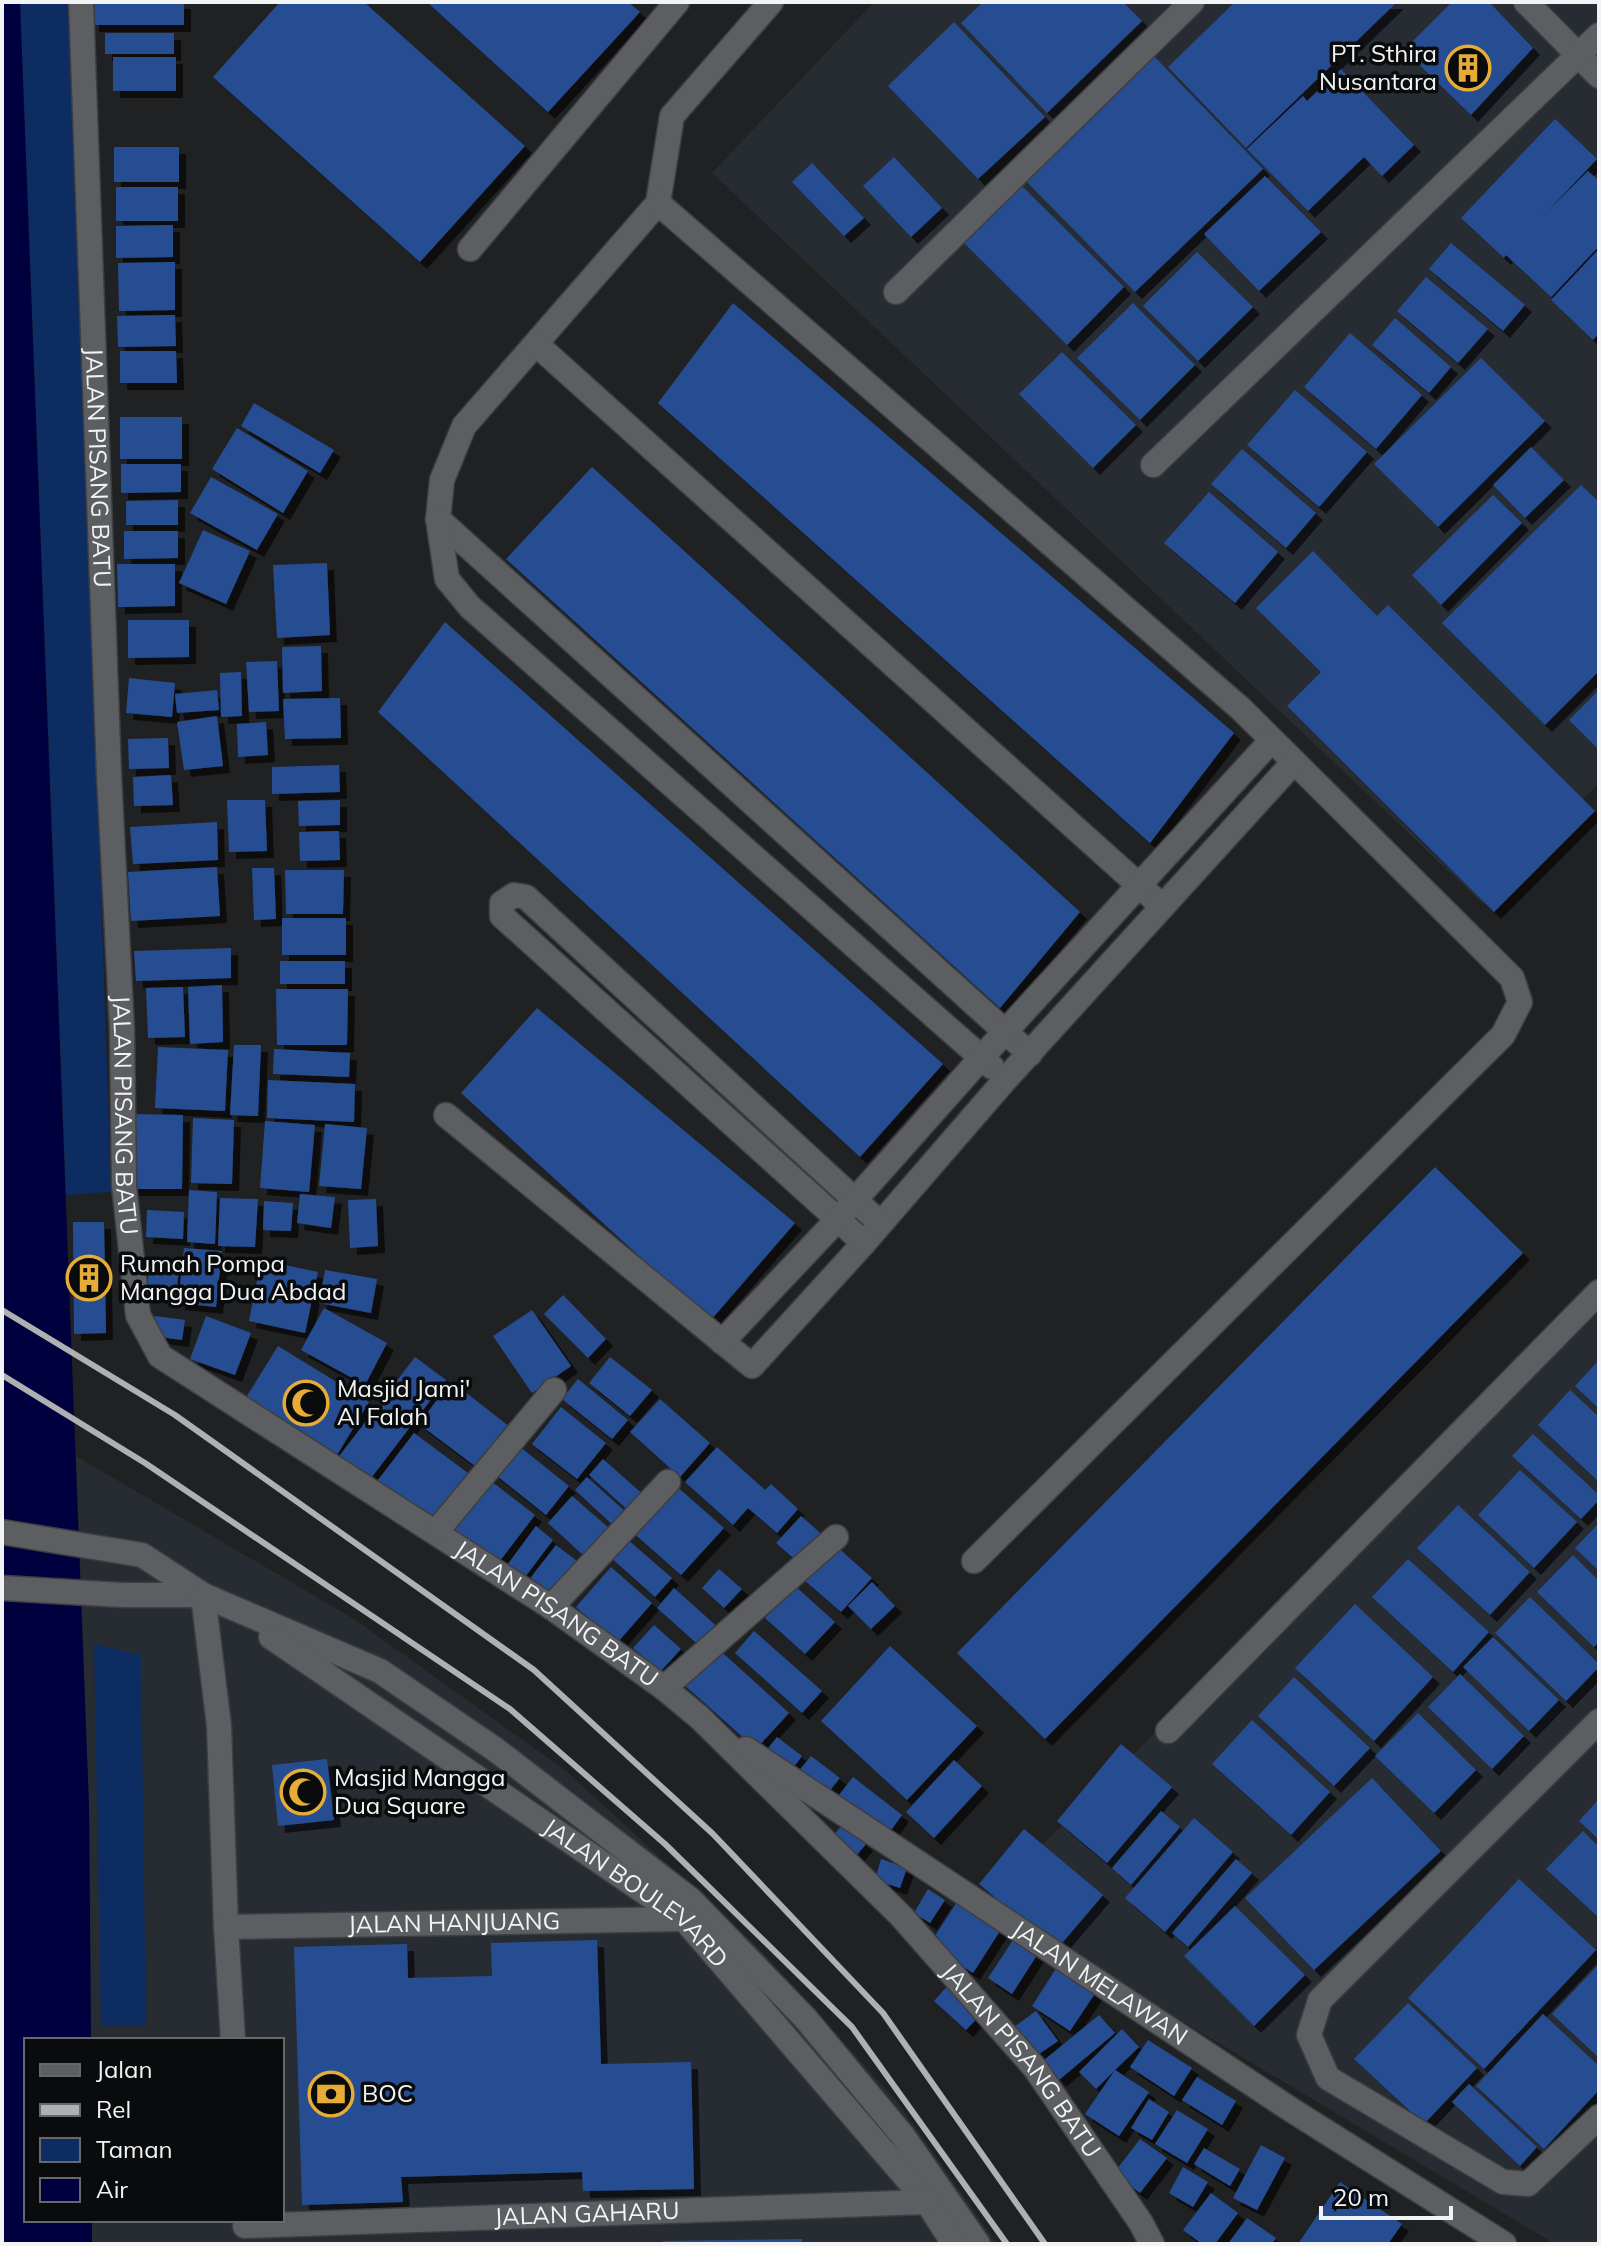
<svg xmlns="http://www.w3.org/2000/svg" width="1601" height="2246" font-family="Mulish,sans-serif">
<style>
.built{fill:#272b32}
.green{fill:#0d2c62}
.water{fill:#00003e}
.building{fill:#274e92;filter:url(#shadow)}
.lines{fill:none;stroke-linecap:round;stroke-linejoin:round}
.lane-casing{stroke:#3c3e40;stroke-width:27}
.street-casing{stroke:#3c3e40;stroke-width:27}
.lane{stroke:#5c5e61;stroke-width:24}
.street{stroke:#5c5e61;stroke-width:24}
.rail{stroke:#afb0b1;stroke-width:6}
.labels{text-anchor:middle;stroke-width:7;stroke-linejoin:round;paint-order:stroke}
.poi-label{font-size:24px;fill:#f2f3f4;stroke:#0a0b0c;text-anchor:start}
.street-label{font-size:24px;fill:#f2f3f4;stroke:#0a0b0c}
</style>
<defs>
<filter id="shadow"><feDropShadow dx="7" dy="7" stdDeviation="0" flood-color="#0009"/></filter>
</defs>
<rect width="100%" height="100%" fill="#202123"/>
<g class="built">
<polygon points="874,2 1599,2 1599,783 1483,904 712,173"/>
<polygon points="1599,1290 1599,2244 1555,2244 984,1903"/>
<polygon points="76,1456 354,1619 565,1770 758,1947 899,2104 997,2244 92,2244 92,2220 282,2220 282,2040 91,2040 89,1807"/>
</g>
<g class="green">
<polygon points="20,2 83,2 85,402 111,1192 66,1195"/>
<polygon points="94,1644 141,1655 146,2026 101,2026"/>
</g>
<polygon class="water" points="2,2 20,2 89,1807 91,2040 26,2040 26,2220 92,2220 92,2244 2,2244"/>
<g class="building">
<rect x="92" y="2" width="92" height="23"/>
<polygon points="280,2 364,2 525,146 420,262 213,77"/>
<polygon points="427,2 628,2 640,12 548,112"/>
<polygon points="983,2 1123,2 1142,21 1047,113 961,23"/>
<polygon points="1235,2 1397,2 1246,148 1168,67"/>
<polygon points="1452,2 1489,2 1533,48 1471,115 1404,50"/>
<polygon points="954,22 1045,117 978,179 888,86"/>
<rect x="105" y="33" width="69" height="21"/>
<polygon points="1152,54 1263,169 1135,292 1023,178"/>
<rect x="113" y="57" width="63" height="34"/>
<polygon points="1341,69 1414,145 1382,176 1364,157 1308,211 1247,149 1303,96 1307,101"/>
<polygon points="1555,119 1597,159 1542,217 1588,171 1599,181 1599,246 1551,297 1506,255 1504,258 1461,218"/>
<rect x="114" y="147" width="65" height="35"/>
<polygon points="894,157 942,208 911,237 863,186"/>
<polygon points="812,163 864,218 844,236 792,182"/>
<polygon points="1265,176 1321,232 1259,291 1204,234"/>
<polygon points="1022,186 1124,287 1067,345 964,243"/>
<rect x="116" y="187" width="62" height="34"/>
<polygon points="173,225 173,257 116,258 116,226"/>
<polygon points="1451,243 1525,305 1503,331 1429,269"/>
<polygon points="1599,249 1599,333 1593,340 1551,300"/>
<polygon points="1197,252 1253,307 1198,361 1143,306"/>
<polygon points="175,262 175,310 119,311 118,263"/>
<polygon points="1426,277 1488,329 1458,363 1397,311"/>
<polygon points="733,303 1234,733 1150,843 658,403"/>
<polygon points="1133,303 1195,365 1140,420 1077,358"/>
<polygon points="175,315 176,346 118,347 117,316"/>
<polygon points="1395,318 1451,367 1429,393 1372,345"/>
<polygon points="1350,333 1422,395 1376,449 1304,387"/>
<polygon points="120,351 176,351 177,383 120,383"/>
<polygon points="1062,352 1136,425 1093,468 1019,394"/>
<polygon points="1481,358 1545,421 1438,527 1374,464"/>
<polygon points="1295,390 1367,452 1319,507 1247,445"/>
<polygon points="254,403 334,450 320,473 241,426"/>
<rect x="120" y="417" width="62" height="42"/>
<polygon points="237,428 308,471 283,513 212,469"/>
<polygon points="1531,447 1564,480 1525,518 1493,485"/>
<polygon points="1242,449 1316,513 1286,548 1211,484"/>
<polygon points="121,464 181,464 181,492 121,493"/>
<polygon points="592,467 1080,912 1000,1008 506,559"/>
<polygon points="211,477 278,514 257,550 190,513"/>
<polygon points="1581,485 1599,502 1599,671 1545,725 1442,623"/>
<polygon points="1209,492 1278,552 1235,603 1164,543"/>
<polygon points="1493,495 1522,523 1441,605 1412,575"/>
<polygon points="178,500 178,525 126,525 126,501"/>
<polygon points="203,530 250,551 226,604 179,583"/>
<polygon points="124,531 178,531 178,558 124,559"/>
<polygon points="1313,551 1377,616 1388,605 1595,811 1494,912 1287,706 1321,672 1256,608"/>
<polygon points="327,563 330,635 277,638 273,565"/>
<polygon points="117,564 175,564 175,606 118,607"/>
<polygon points="128,620 189,620 189,657 128,658"/>
<polygon points="445,622 943,1064 860,1157 378,712"/>
<polygon points="321,646 322,691 283,693 282,647"/>
<polygon points="277,661 279,711 249,712 246,662"/>
<polygon points="241,672 242,716 221,717 220,673"/>
<polygon points="129,678 175,683 172,717 126,713"/>
<polygon points="217,690 219,710 177,713 175,694"/>
<polygon points="1599,690 1599,750 1569,720"/>
<polygon points="340,698 341,738 285,739 283,699"/>
<polygon points="217,716 223,766 184,770 177,722"/>
<polygon points="266,722 268,755 238,757 237,724"/>
<polygon points="168,738 169,768 129,769 128,739"/>
<polygon points="339,765 340,792 272,794 272,767"/>
<polygon points="171,775 173,805 134,806 133,777"/>
<polygon points="227,800 265,800 267,851 229,852"/>
<polygon points="340,800 340,825 299,826 298,801"/>
<polygon points="217,822 218,860 133,864 130,827"/>
<polygon points="339,831 340,860 300,861 299,832"/>
<polygon points="217,867 220,916 131,921 128,872"/>
<polygon points="252,868 274,868 276,919 254,920"/>
<polygon points="285,870 344,870 343,914 286,914"/>
<rect x="282" y="918" width="64" height="37"/>
<polygon points="231,948 231,978 136,981 134,951"/>
<rect x="280" y="961" width="65" height="23"/>
<polygon points="222,985 223,1042 190,1044 188,987"/>
<polygon points="183,987 185,1037 148,1038 146,988"/>
<polygon points="276,989 348,989 347,1045 277,1045"/>
<polygon points="537,1008 795,1223 710,1321 461,1093"/>
<polygon points="234,1045 261,1045 258,1116 230,1115"/>
<polygon points="158,1047 228,1050 225,1111 155,1108"/>
<polygon points="274,1049 350,1053 349,1077 273,1074"/>
<polygon points="268,1080 355,1084 354,1122 267,1118"/>
<polygon points="128,1114 183,1115 182,1189 127,1189"/>
<polygon points="193,1118 234,1120 232,1184 191,1183"/>
<polygon points="265,1121 315,1125 309,1192 260,1188"/>
<polygon points="325,1124 367,1128 361,1189 319,1186"/>
<polygon points="1435,1167 1523,1253 1045,1739 957,1653"/>
<polygon points="189,1190 217,1192 215,1244 187,1242"/>
<polygon points="300,1194 335,1197 331,1228 297,1223"/>
<polygon points="220,1198 258,1199 255,1247 218,1246"/>
<polygon points="376,1199 378,1246 350,1248 348,1200"/>
<polygon points="264,1201 293,1203 291,1231 263,1230"/>
<polygon points="147,1210 184,1212 183,1239 146,1237"/>
<polygon points="73,1222 104,1222 106,1333 74,1334"/>
<polygon points="184,1248 222,1251 216,1307 178,1303"/>
<polygon points="151,1257 180,1260 176,1297 146,1293"/>
<polygon points="261,1260 318,1272 305,1333 249,1321"/>
<polygon points="325,1270 377,1279 371,1313 319,1303"/>
<polygon points="563,1295 606,1339 588,1358 544,1314"/>
<polygon points="324,1308 387,1343 365,1385 301,1350"/>
<polygon points="532,1310 571,1366 532,1393 493,1336"/>
<polygon points="155,1316 185,1320 182,1340 152,1336"/>
<polygon points="206,1316 251,1333 235,1375 190,1359"/>
<polygon points="278,1346 369,1402 334,1460 242,1404"/>
<polygon points="415,1357 446,1380 368,1482 337,1459"/>
<polygon points="610,1357 652,1390 630,1416 589,1383"/>
<polygon points="1599,1360 1599,1409 1575,1386"/>
<polygon points="578,1379 628,1420 612,1439 562,1399"/>
<polygon points="451,1381 510,1427 479,1469 419,1424"/>
<polygon points="1570,1390 1599,1417 1599,1482 1538,1425"/>
<polygon points="660,1399 710,1443 680,1477 630,1432"/>
<polygon points="561,1407 606,1443 577,1479 532,1444"/>
<polygon points="414,1433 468,1473 428,1525 375,1484"/>
<polygon points="1533,1434 1599,1495 1599,1500 1581,1519 1512,1456"/>
<polygon points="515,1443 569,1486 546,1515 492,1472"/>
<polygon points="717,1447 765,1490 771,1484 798,1509 777,1533 748,1508 733,1525 685,1482"/>
<polygon points="603,1459 646,1497 631,1513 589,1475"/>
<polygon points="1520,1470 1577,1522 1534,1568 1478,1515"/>
<polygon points="587,1477 628,1514 616,1528 575,1490"/>
<polygon points="487,1478 535,1515 496,1566 448,1530"/>
<polygon points="674,1484 724,1528 681,1575 631,1531"/>
<polygon points="572,1496 609,1528 584,1556 548,1523"/>
<polygon points="1458,1505 1530,1572 1490,1615 1417,1548"/>
<polygon points="801,1516 825,1537 801,1565 776,1543"/>
<polygon points="1599,1523 1599,1571 1575,1548"/>
<polygon points="536,1526 553,1540 519,1585 502,1572"/>
<polygon points="627,1539 672,1578 655,1597 610,1557"/>
<polygon points="556,1545 577,1561 547,1601 525,1585"/>
<polygon points="835,1545 872,1578 841,1612 804,1580"/>
<polygon points="1573,1555 1599,1581 1599,1642 1594,1647 1537,1592"/>
<polygon points="1408,1559 1489,1632 1453,1672 1372,1597"/>
<polygon points="611,1567 652,1603 617,1643 576,1607"/>
<polygon points="719,1569 742,1589 724,1608 702,1588"/>
<polygon points="872,1582 895,1606 871,1629 848,1606"/>
<polygon points="795,1586 835,1622 805,1654 765,1618"/>
<polygon points="674,1588 722,1631 704,1650 657,1608"/>
<polygon points="1530,1597 1599,1664 1599,1667 1566,1701 1495,1633"/>
<polygon points="1355,1604 1433,1677 1374,1741 1295,1668"/>
<polygon points="654,1625 681,1649 660,1672 633,1648"/>
<polygon points="754,1631 822,1691 802,1713 735,1653"/>
<polygon points="1493,1637 1559,1700 1529,1731 1463,1667"/>
<polygon points="715,1646 789,1713 756,1749 682,1683"/>
<polygon points="890,1646 977,1726 907,1800 821,1721"/>
<polygon points="1460,1674 1524,1736 1492,1769 1428,1707"/>
<polygon points="1294,1677 1370,1748 1334,1786 1258,1716"/>
<polygon points="1418,1713 1476,1770 1434,1813 1375,1756"/>
<polygon points="1252,1720 1330,1792 1291,1835 1212,1764"/>
<polygon points="777,1737 802,1756 787,1776 762,1756"/>
<polygon points="1121,1744 1172,1787 1107,1863 1057,1821"/>
<polygon points="811,1756 840,1778 823,1799 794,1777"/>
<polygon points="327,1759 334,1820 278,1826 272,1765"/>
<polygon points="954,1760 982,1786 934,1838 906,1812"/>
<polygon points="853,1777 902,1815 886,1837 836,1799"/>
<polygon points="1372,1778 1441,1851 1314,1970 1245,1898"/>
<polygon points="1599,1799 1599,1840 1579,1821"/>
<polygon points="1161,1811 1180,1827 1131,1885 1112,1868"/>
<polygon points="1194,1818 1233,1852 1165,1932 1125,1898"/>
<polygon points="842,1825 866,1844 856,1856 833,1836"/>
<polygon points="1024,1829 1103,1895 1057,1949 979,1884"/>
<polygon points="1583,1831 1599,1847 1599,1918 1546,1869"/>
<polygon points="881,1859 907,1868 900,1888 875,1880"/>
<polygon points="1236,1859 1252,1873 1188,1947 1172,1933"/>
<polygon points="1519,1879 1596,1950 1484,2069 1408,1998"/>
<polygon points="928,1889 945,1900 930,1923 914,1913"/>
<polygon points="957,1902 1000,1931 973,1973 929,1945"/>
<polygon points="1235,1906 1305,1975 1254,2026 1184,1956"/>
<polygon points="597,1940 601,2064 691,2062 694,2189 583,2191 582,2172 401,2177 403,2202 302,2205 294,1947 407,1944 408,1978 492,1976 491,1943"/>
<polygon points="1013,1940 1037,1955 1012,1994 988,1978"/>
<polygon points="1599,1964 1599,2058 1552,2014"/>
<polygon points="1057,1967 1096,1992 1070,2031 1032,2006"/>
<polygon points="950,1983 983,2012 966,2030 934,2001"/>
<polygon points="1408,2003 1477,2068 1424,2124 1354,2059"/>
<polygon points="1036,2011 1058,2041 1036,2056 1014,2027"/>
<polygon points="1543,2014 1599,2066 1599,2090 1544,2149 1476,2086"/>
<polygon points="1099,2015 1115,2033 1059,2080 1043,2061"/>
<polygon points="1122,2029 1139,2047 1115,2070 1149,2092 1119,2136 1085,2114 1115,2070 1096,2089 1079,2072"/>
<polygon points="1148,2040 1192,2068 1174,2096 1130,2067"/>
<polygon points="1197,2077 1236,2101 1222,2125 1182,2100"/>
<polygon points="1469,2084 1537,2147 1520,2166 1452,2102"/>
<polygon points="1149,2099 1169,2112 1152,2140 1131,2128"/>
<polygon points="1177,2110 1208,2129 1187,2163 1155,2144"/>
<polygon points="1140,2139 1167,2158 1140,2193 1114,2173"/>
<polygon points="1261,2145 1285,2158 1257,2210 1233,2198"/>
<polygon points="1204,2148 1240,2169 1230,2186 1194,2164"/>
<polygon points="1183,2167 1208,2182 1193,2207 1169,2193"/>
<polygon points="1340,2182 1402,2224 1388,2244 1298,2244"/>
<polygon points="1211,2193 1238,2213 1215,2244 1202,2244 1183,2230"/>
<polygon points="1247,2218 1276,2238 1272,2244 1228,2244"/>
<polygon points="802,2239 802,2244 663,2244 663,2241"/>
</g>
<g class="lines">
<g class="lane-casing">
<g id="lane">
<polyline points="771,2 672,116 658,203 464,426 442,480 438,519 1030,1054"/>
<polyline points="1526,2 1599,76"/>
<polyline points="658,203 1240,708 1512,978 1520,1002 1503,1035 974,1561"/>
<polyline points="470,249 677,2"/>
<polyline points="896,292 1192,2"/>
<polyline points="536,344 1162,906"/>
<polyline points="1153,465 1599,35"/>
<polyline points="438,519 447,579 470,607 992,1067"/>
<polyline points="446,1115 752,1366 864,1243 1005,1080 1294,762"/>
<polyline points="864,1243 502,916 502,903 514,895 526,897 880,1223"/>
<polyline points="722,1342 838,1219 982,1057 1271,741"/>
<polyline points="2,1532 142,1555 205,1596"/>
<polyline points="2,1588 122,1595 203,1595 380,1671 496,1750 691,1900 806,2019 903,2136 978,2244"/>
<polyline points="203,1595 219,1726 226,1927 233,2040"/>
<path id="s1" d="M271 1637 684 1919 927 2202 954 2244"/>
<polyline points="1599,1721 1320,2000 1309,2035 1328,2078 1503,2182 1528,2184 1599,2117"/>
<polyline points="1168,1731 1599,1292"/>
<path id="s2" d="M226 1927 684 1919"/>
<path id="s3" d="M245 2226 927 2202"/>
</g>
</g>
<g class="street-casing">
<g id="street">
<path id="s4" d="M81 2 109 775 122 1029 124 1185 138 1315 160 1356 551 1607 664 1688 699 1717 902 1917 1035 2068 1141 2223 1152 2244"/>
<polyline points="436,1532 554,1390"/>
<polyline points="551,1607 668,1482"/>
<polyline points="664,1688 836,1537"/>
<path id="s5" d="M746 1749 1290 2109 1504 2244"/>
</g>
</g>
<use href="#lane" class="lane"/>
<use href="#street" class="street"/>
<g class="rail">
<polyline points="2,1310 175,1415 534,1670 713,1834 883,2013 1045,2244"/>
<polyline points="2,1375 145,1463 510,1709 665,1844 852,2027 1007,2244"/>
</g>
</g>
<defs>
<g id="building-ring" transform="scale(2.3)"><circle r="9.5" fill="#0a0b0c" stroke="#e6ac36" stroke-width="1.5"/><path d="M-4-6H4V6H1V3H-1V6H-4ZM-2.5-4.3h1.7v1.8h-1.7ZM.8-4.3h1.7v1.8H.8ZM-2.5-1h1.7V.8h-1.7ZM.8-1h1.7V.8H.8Z" fill="#e6ac36"/></g>
<g id="mosque-ring" transform="scale(2.3)"><circle r="9.5" fill="#0a0b0c" stroke="#e6ac36" stroke-width="1.5"/><path d="M3.5-4.9A6 6 0 1 0 3.5 4.9A5 5 0 1 1 3.5-4.9Z" fill="#e6ac36"/></g>
<g id="bank-ring" transform="scale(2.3)"><circle r="9.5" fill="#0a0b0c" stroke="#e6ac36" stroke-width="1.5"/><path d="M-6-4H6V4H-6ZM0-2.3a2.3 2.3 0 1 0 0 4.6a2.3 2.3 0 1 0 0-4.6Z" fill="#e6ac36"/></g>
</defs>
<g fill-rule="evenodd">
<use href="#building-ring" x="1468" y="68"/>
<use href="#building-ring" x="89" y="1278"/>
<use href="#mosque-ring" x="306" y="1403"/>
<use href="#mosque-ring" x="303" y="1792"/>
<use href="#bank-ring" x="331" y="2094"/>
</g>
<g class="labels">
<g class="poi-label">
<text x="1437" y="62" text-anchor="end">PT. Sthira<tspan x="1437" dy="28">Nusantara</tspan></text>
<text x="120" y="1272">Rumah Pompa<tspan x="120" dy="28">Mangga Dua Abdad</tspan></text>
<text x="337" y="1397">Masjid Jami'<tspan x="337" dy="28">Al Falah</tspan></text>
<text x="334" y="1786">Masjid Mangga<tspan x="334" dy="28">Dua Square</tspan></text>
<text x="362" y="2102">BOC</text>
</g>
<g class="street-label">
<text dy="8" stroke="none"><textPath href="#s4" startOffset="466">JALAN PISANG BATU</textPath></text>
<text dy="8" stroke="none"><textPath href="#s4" startOffset="1114">JALAN PISANG BATU</textPath></text>
<text dy="8" stroke="none"><textPath href="#s4" startOffset="1834">JALAN PISANG BATU</textPath></text>
<text dy="8" stroke="none"><textPath href="#s1" startOffset="446">JALAN BOULEVARD</textPath></text>
<text dy="8" stroke="none"><textPath href="#s2" startOffset="228">JALAN HANJUANG</textPath></text>
<text dy="8" stroke="none"><textPath href="#s5" startOffset="424">JALAN MELAWAN</textPath></text>
<text dy="8" stroke="none"><textPath href="#s4" startOffset="2482">JALAN PISANG BATU</textPath></text>
<text dy="8" stroke="none"><textPath href="#s3" startOffset="342">JALAN GAHARU</textPath></text>
</g>
</g>
<rect width="1601" height="2246" fill="none" stroke="#f2f3f4" stroke-width="8"/>
<rect x="24" y="2038" width="260" height="184" fill="#0a0b0c" stroke="#676869" stroke-width="2"/>
<rect x="40" y="2064" width="40" height="12" fill="#5c5e61" stroke="#676869" stroke-width="2"/>
<text x="96" y="2078" font-size="24" fill="#f2f3f4">Jalan</text>
<rect x="40" y="2104" width="40" height="12" fill="#afb0b1" stroke="#676869" stroke-width="2"/>
<text x="96" y="2118" font-size="24" fill="#f2f3f4">Rel</text>
<rect x="40" y="2138" width="40" height="24" fill="#0d2c62" stroke="#676869" stroke-width="2"/>
<text x="96" y="2158" font-size="24" fill="#f2f3f4">Taman</text>
<rect x="40" y="2178" width="40" height="24" fill="#00003e" stroke="#676869" stroke-width="2"/>
<text x="96" y="2198" font-size="24" fill="#f2f3f4">Air</text>
<path d="M1321 2206v12h130v-12" fill="none" stroke="#f2f3f4" stroke-width="4"/>
<text x="1333" y="2206" font-size="24" fill="#f2f3f4" stroke="#0a0b0c" stroke-width="6" paint-order="stroke">20 m</text>
</svg>
